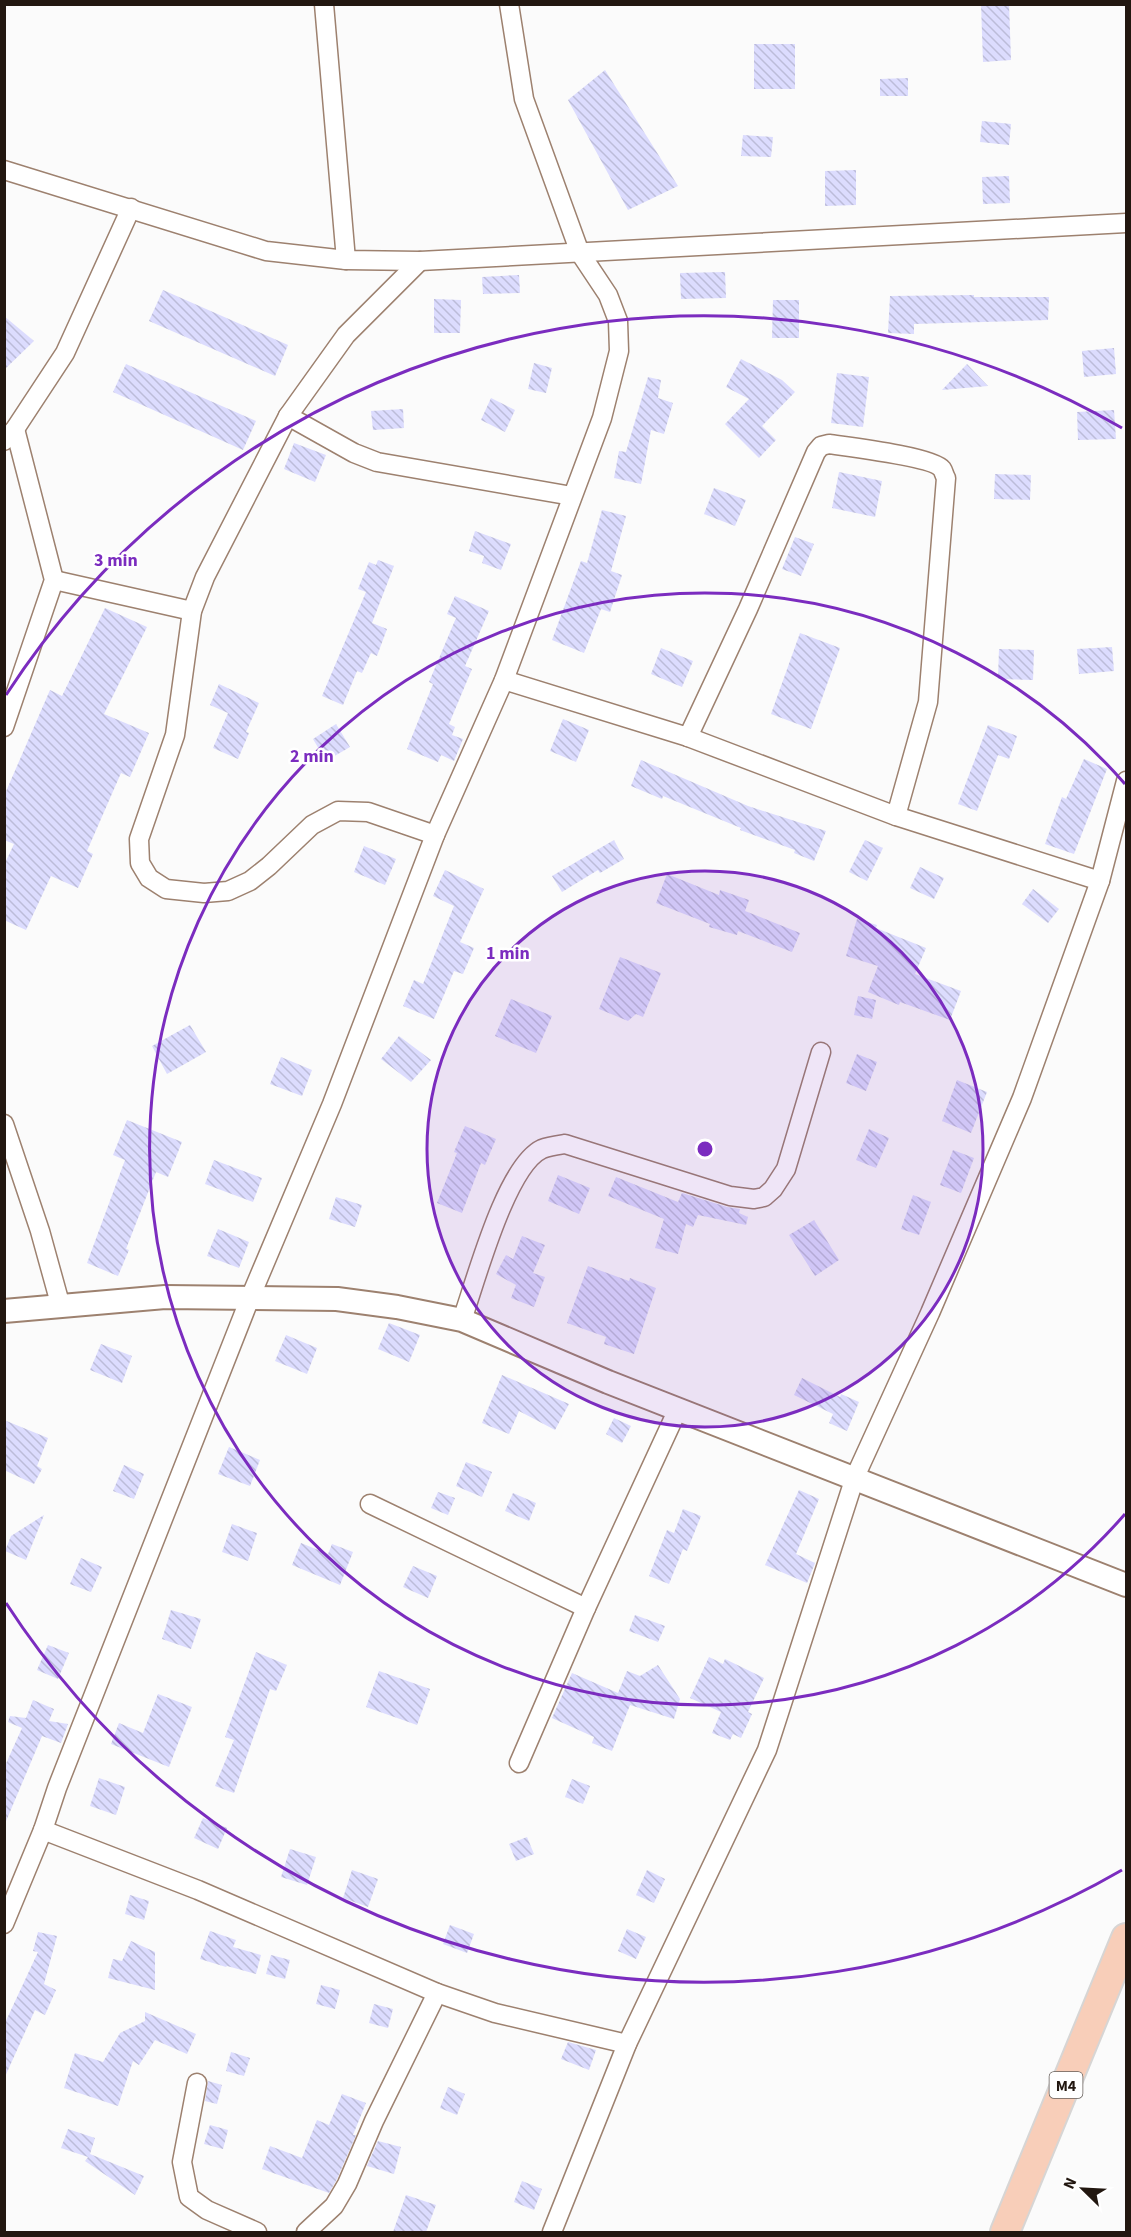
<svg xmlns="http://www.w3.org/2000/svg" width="1131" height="2237" font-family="'Source Sans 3',sans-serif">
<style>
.building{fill:url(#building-back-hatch)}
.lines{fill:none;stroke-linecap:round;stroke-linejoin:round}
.minor-casing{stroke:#9d816f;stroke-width:21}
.tertiary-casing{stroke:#9d816f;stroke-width:26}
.primary-casing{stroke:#d7d5d4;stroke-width:32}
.minor{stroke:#fff;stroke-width:18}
.tertiary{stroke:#fff;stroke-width:22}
.primary{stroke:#f8ceb9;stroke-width:28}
.ring{fill:none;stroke:#7b2cbf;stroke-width:3}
.labels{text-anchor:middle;stroke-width:5;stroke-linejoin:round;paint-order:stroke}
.shield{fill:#fff;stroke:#645d58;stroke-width:1.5}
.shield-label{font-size:16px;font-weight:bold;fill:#221710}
.centre{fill:#7b2cbf;stroke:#fff;stroke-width:3}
.ring-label{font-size:18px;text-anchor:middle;font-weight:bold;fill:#7b2cbf;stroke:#fff;stroke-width:5;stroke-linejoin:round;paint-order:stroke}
</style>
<defs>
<pattern id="building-back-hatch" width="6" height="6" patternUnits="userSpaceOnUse" patternTransform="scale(1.5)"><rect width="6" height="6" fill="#dcdcfe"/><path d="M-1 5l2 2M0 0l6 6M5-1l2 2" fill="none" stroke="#bcbcd9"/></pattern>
</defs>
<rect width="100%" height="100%" fill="#fbfbfb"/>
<g class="building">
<polygon points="981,4 1009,4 1011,60 983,62"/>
<rect x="754" y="44" width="41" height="45"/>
<polygon points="605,70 678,186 628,210 568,100"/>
<polygon points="908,78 908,96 880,96 880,79"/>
<polygon points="982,121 1011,124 1009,145 980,142"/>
<polygon points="743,135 773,137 771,157 741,156"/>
<polygon points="856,170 856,205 825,206 825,171"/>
<polygon points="1009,176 1010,203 983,204 982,177"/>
<polygon points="725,272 726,298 681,299 680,273"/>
<polygon points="519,275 520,293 483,294 482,277"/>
<polygon points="163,290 288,345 275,376 149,321"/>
<polygon points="974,295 974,297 1049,297 1048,320 914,324 914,334 888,333 890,296"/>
<polygon points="434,299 461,300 460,333 434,333"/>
<polygon points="773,300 799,300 799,338 772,338"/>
<polygon points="4,316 34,341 4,370"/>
<polygon points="1114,348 1116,374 1084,377 1082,351"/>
<polygon points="741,359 782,380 795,392 762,426 776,440 759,458 725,424 749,399 726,387"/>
<polygon points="534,363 552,368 546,393 528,389"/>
<polygon points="126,364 256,421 243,450 113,392"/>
<polygon points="967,364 988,386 942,390"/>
<polygon points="837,373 869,377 863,427 831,423"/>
<polygon points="648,377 661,380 658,398 673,403 664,434 651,430 641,484 614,478 619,451 626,452"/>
<polygon points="491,398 515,410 505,432 481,420"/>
<polygon points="403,409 404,428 373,430 371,411"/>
<polygon points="1114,410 1116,439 1078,440 1077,412"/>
<polygon points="294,443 326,455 315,482 284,469"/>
<polygon points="839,472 882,481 875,517 832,508"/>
<polygon points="995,474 1031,475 1030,500 994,499"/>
<polygon points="714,488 746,500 735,526 704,514"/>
<polygon points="602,510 626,516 611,571 622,575 610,612 601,609 584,653 552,640 581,561 587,563"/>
<polygon points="475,531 511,544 501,570 482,563 484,556 469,551"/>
<polygon points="795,537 814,544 801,576 782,569"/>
<polygon points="378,560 394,566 372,623 387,629 377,656 371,653 362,673 357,671 343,705 322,696 366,592 358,589 369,562 376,565"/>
<polygon points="455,596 489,611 465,666 472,669 449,724 455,727 452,735 463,739 454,761 441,755 438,762 407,749 433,684 429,682 456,618 447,614"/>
<polygon points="105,608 147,627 104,714 149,733 130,777 121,773 87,851 93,854 78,888 51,876 26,930 4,920 4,865 14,844 4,840 4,796 50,690 62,696"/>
<polygon points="800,633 840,648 811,729 771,714"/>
<polygon points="1112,647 1114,671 1079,674 1077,649"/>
<polygon points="661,648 693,661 682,687 651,674"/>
<polygon points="999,649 1034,650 1033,680 998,679"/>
<polygon points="219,684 259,703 246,732 249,733 238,759 213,748 228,713 210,705"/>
<polygon points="563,719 589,730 576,762 550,751"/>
<polygon points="336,724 350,747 326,761 313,739"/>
<polygon points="988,725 1017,736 1009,759 998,755 977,811 958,804"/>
<polygon points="1084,759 1107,769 1074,854 1045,844 1062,797 1066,799"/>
<polygon points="641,760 748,806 826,831 814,861 794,853 795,850 740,830 741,828 663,796 662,799 631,786"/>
<polygon points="614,840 624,859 600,873 598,870 562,892 552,876"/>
<polygon points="865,840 883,848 867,881 849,872"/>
<polygon points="364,846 396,859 385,885 354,872"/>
<polygon points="920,867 944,878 934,899 910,888"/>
<polygon points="445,870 484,889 460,942 474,948 463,974 454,971 434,1019 403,1006 414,980 423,984 454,906 433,896"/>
<polygon points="667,874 719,895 720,890 749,900 745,911 800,933 792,952 738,931 737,935 709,927 710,924 656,903"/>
<polygon points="1033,889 1059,909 1048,923 1022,904"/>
<polygon points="857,919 877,925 876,928 926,948 915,974 961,991 950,1020 900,1002 899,1005 868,992 878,966 846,956"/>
<polygon points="620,957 661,973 643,1017 636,1014 628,1021 599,1009"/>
<polygon points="858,996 876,1000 872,1019 854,1015"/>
<polygon points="511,999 552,1016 536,1053 495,1036"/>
<polygon points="190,1025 206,1052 167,1074 152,1046"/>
<polygon points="399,1036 431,1060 411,1082 381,1059"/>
<polygon points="857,1054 877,1062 866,1091 846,1083"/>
<polygon points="281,1057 312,1070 302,1096 270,1084"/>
<polygon points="957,1080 987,1092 971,1133 942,1121"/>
<polygon points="127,1120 182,1142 168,1177 156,1172 126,1249 129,1250 118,1276 87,1263 125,1160 113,1155"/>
<polygon points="465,1126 496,1139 485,1165 481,1163 462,1213 437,1203 457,1153 454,1152"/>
<polygon points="869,1129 889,1138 876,1168 856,1160"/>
<polygon points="953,1150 974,1158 961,1193 940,1185"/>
<polygon points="214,1160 262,1178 253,1202 205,1184"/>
<polygon points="558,1175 590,1188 579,1214 548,1201"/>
<polygon points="616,1177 678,1202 682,1193 727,1207 740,1209 739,1213 748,1217 746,1225 698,1215 693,1227 686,1224 678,1254 655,1248 664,1219 608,1196"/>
<polygon points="913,1195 931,1202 919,1235 901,1229"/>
<polygon points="336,1197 362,1205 355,1227 329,1219"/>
<polygon points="814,1220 839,1260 815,1276 789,1235"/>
<polygon points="218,1229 249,1242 239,1268 207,1256"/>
<polygon points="522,1236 545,1245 533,1273 545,1277 534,1307 511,1298 516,1285 496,1274 506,1255 513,1259"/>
<polygon points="588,1266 629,1281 630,1278 656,1288 634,1354 604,1344 606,1337 567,1323"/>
<polygon points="389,1323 420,1335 409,1362 378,1349"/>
<polygon points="286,1335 317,1348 307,1374 275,1361"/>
<polygon points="101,1344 132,1356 122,1383 90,1370"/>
<polygon points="502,1375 569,1404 555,1430 519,1411 509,1434 482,1423"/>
<polygon points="802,1378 840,1397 841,1394 859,1402 847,1431 829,1423 833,1414 794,1395"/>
<polygon points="614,1418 631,1426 622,1443 606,1434"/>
<polygon points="4,1420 48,1438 37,1466 42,1469 34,1484 4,1470"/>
<polygon points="229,1447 260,1460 250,1486 218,1474"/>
<polygon points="466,1462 492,1472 482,1497 456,1486"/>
<polygon points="124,1465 144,1474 134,1499 113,1491"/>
<polygon points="799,1490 819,1499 796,1554 815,1563 807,1583 765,1565"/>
<polygon points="438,1492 455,1498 448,1515 431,1508"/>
<polygon points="513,1493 536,1503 529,1521 505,1511"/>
<polygon points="683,1509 701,1516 687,1551 683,1549 669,1584 649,1576 667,1530 674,1533"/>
<polygon points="44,1515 26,1560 5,1551 11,1536"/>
<polygon points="232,1524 257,1533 248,1561 222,1552"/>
<polygon points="301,1543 328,1554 332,1544 353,1552 340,1585 292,1565"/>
<polygon points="81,1558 102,1567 91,1592 70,1584"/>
<polygon points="413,1566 437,1576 428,1598 403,1587"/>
<polygon points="171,1610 201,1619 191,1649 162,1639"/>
<polygon points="635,1615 665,1626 658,1642 629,1631"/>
<polygon points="48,1645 69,1653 58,1679 37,1670"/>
<polygon points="256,1652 287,1665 276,1691 270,1689 234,1793 215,1786 234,1740 225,1737"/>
<polygon points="709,1657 723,1664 725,1659 764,1678 748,1712 752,1714 741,1738 733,1734 730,1740 712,1733 721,1712 690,1698"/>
<polygon points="658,1665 680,1699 674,1719 630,1705 612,1751 592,1743 594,1737 552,1718 572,1673 618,1693 627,1671 640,1676"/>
<polygon points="379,1671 430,1689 417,1725 366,1707"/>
<polygon points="158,1694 192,1707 169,1767 111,1744 119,1723 143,1733"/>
<polygon points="33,1700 54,1709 49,1721 68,1724 61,1743 42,1736 4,1826 4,1768 22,1728 8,1722 10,1716 26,1718"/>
<polygon points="99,1778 125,1787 116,1815 90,1806"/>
<polygon points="572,1779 590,1786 583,1804 565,1797"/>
<polygon points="203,1818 227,1828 218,1849 194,1838"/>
<polygon points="527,1837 534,1854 516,1861 509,1844"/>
<polygon points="290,1849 316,1857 307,1885 281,1877"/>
<polygon points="352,1870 378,1879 368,1907 343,1898"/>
<polygon points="647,1870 665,1879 654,1903 636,1895"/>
<polygon points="130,1895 149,1901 144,1920 125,1914"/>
<polygon points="450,1925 474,1934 467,1953 443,1944"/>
<polygon points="627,1929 646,1937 636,1959 618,1951"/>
<polygon points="210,1931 236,1940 233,1947 261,1955 256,1974 227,1966 226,1967 200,1959"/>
<polygon points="38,1932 57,1936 44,1984 56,1990 45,2015 35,2010 4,2079 4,2025 38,1952 33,1951"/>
<polygon points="131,1941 155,1952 155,1990 108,1978 113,1959 122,1961"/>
<polygon points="271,1955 290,1960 285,1979 266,1974"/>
<polygon points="321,1985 340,1990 335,2009 316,2004"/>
<polygon points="374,2004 393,2009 388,2028 369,2023"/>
<polygon points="145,2012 196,2034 187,2054 155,2040 139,2065 133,2061 118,2106 64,2088 75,2053 103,2062 120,2033 145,2021"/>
<polygon points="568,2042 596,2050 589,2070 561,2059"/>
<polygon points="231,2052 250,2058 244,2076 226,2071"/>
<polygon points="208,2081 222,2085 217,2104 205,2101"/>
<polygon points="448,2087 465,2094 457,2115 440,2108"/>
<polygon points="342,2094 366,2103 353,2135 356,2135 337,2179 329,2193 262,2169 270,2146 302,2158 317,2120 329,2125"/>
<polygon points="210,2125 228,2130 223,2149 204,2144"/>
<polygon points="68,2129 95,2138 90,2154 144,2176 135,2195 85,2161 88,2157 61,2148"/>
<polygon points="378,2141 401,2147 394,2174 367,2166"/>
<polygon points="522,2181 542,2189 534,2210 514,2202"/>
<polygon points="406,2195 436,2205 426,2232 393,2232"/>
</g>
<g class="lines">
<g class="minor-casing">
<g id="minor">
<polyline points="324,4 346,260"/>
<polyline points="4,170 266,251 346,260 420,261 1126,223"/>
<polyline points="420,261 346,335 288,416 205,577 192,611 175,735 139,839 140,863 149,878 166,889 204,893 228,891 250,881 269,866 312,825 338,811 368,812 435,835"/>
<polyline points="288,416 354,453 377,462 572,496"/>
<polyline points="4,441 15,429 65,353 131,208"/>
<polyline points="54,580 192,611"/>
<polyline points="504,680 688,737 896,816 1100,881 1022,1098 930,1313 855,1477 767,1750 627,2044 552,2232"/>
<polyline points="4,727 54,580 15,429"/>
<path d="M688 737 748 609 816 452 821 446 829 444C849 447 933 457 942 469 944 472 944 475 946 478L928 702 896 816"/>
<polyline points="1100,881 1126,781"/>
<polyline points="4,1124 40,1231 61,1307"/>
<path d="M462 1320C476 1280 506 1166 542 1149 549 1146 558 1145 565 1144L730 1196 754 1199 764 1197 773 1189 786 1169 821 1052"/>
<polyline points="370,1504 586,1608"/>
<polyline points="519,1763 586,1608 678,1409"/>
<polyline points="43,1830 198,1890 437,1993 495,2013 627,2044"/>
<polyline points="4,1924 43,1830 57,1788 250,1298 332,1104 435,835 504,680 602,418 619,351 618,321 608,295 580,253 524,99 509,4"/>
<polyline points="197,2083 182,2162 189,2197 207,2210 257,2232"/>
<polyline points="306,2232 334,2206 347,2184 374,2121 437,1993"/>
</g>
</g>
<g class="tertiary-casing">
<polyline id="tertiary" points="4,1311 165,1297 337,1299 397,1307 462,1320 608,1382 1126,1585"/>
</g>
<g class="primary-casing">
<polyline id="primary" points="1005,2232 1126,1938"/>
</g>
<use href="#minor" class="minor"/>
<use href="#tertiary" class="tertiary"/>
<use href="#primary" class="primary"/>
</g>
<circle cx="705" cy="1149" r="278" fill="#7b2cbf" fill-opacity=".12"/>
<g class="ring">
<circle cx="705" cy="1149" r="278"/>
<path d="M1125 1514A556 556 0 1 1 1125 784"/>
<path d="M1122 1870A833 833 0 0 1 6 1603M6 695A833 833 0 0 1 1122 428"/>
</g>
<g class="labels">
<rect class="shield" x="1049.5" y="2072" width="33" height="26" rx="4.5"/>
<g class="shield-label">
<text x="1066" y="2091">M4</text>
</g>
</g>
<circle cx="705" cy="1149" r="9" class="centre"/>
<g class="ring-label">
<text x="116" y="566">3 min</text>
<text x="312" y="762">2 min</text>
<text x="508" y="959">1 min</text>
</g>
<rect width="1131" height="2237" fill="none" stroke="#221710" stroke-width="12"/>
<g transform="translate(1083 2189) rotate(294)" stroke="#ffffff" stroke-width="4.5" paint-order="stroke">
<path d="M0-4.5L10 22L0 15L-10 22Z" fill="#221710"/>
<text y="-9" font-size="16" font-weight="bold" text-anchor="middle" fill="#221710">N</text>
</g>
</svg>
